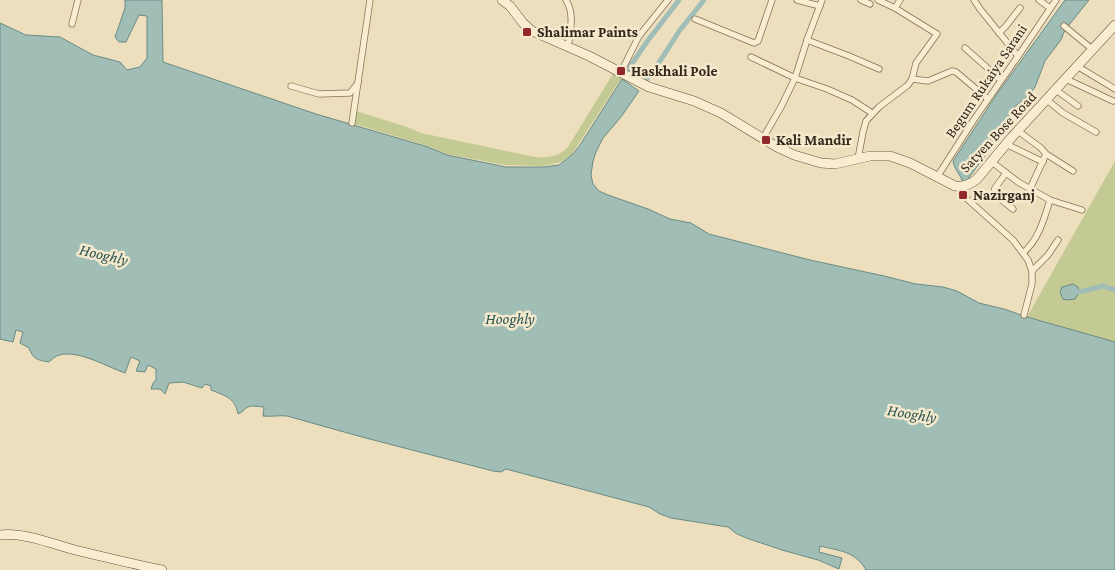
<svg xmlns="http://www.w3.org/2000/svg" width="1115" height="570" font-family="'Crimson Pro',serif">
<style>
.green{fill:#c3ca93}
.water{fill:#a1beb6;stroke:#698b83}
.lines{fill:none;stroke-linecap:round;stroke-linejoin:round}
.canal{stroke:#a1beb6;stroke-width:5}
.street-casing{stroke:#856f57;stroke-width:7}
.secondary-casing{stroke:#66513b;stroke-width:10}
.street{stroke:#f8ecd1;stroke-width:5.5}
.secondary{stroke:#f8ecd1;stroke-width:9}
.poi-dot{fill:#922829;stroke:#f4e9cd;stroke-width:2}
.labels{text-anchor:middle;stroke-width:5;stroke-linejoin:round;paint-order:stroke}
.poi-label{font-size:15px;font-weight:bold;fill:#34281c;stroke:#f4e9cd;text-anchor:start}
.street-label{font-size:15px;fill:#34281c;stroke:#f4e9cd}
.water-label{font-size:16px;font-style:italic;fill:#2b5451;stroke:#f4e9cd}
</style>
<rect width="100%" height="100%" fill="#eddfbe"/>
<g class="green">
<path d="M614 72 622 77 572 154 561 162 543 166 505 165 446 154 431 147 355 124 356 111 407 127 421 133 535 157C547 158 559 157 568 147Z"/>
<polygon points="1115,161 1115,342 1027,317"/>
</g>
<g class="water">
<path d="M125 0H162L163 62 316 114 428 147 447 155 506 167H544L559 165 573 154 580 145 622 79 639 91 621 117 603 138 596 152 593 161 591 175 593 184 599 191 608 195 648 209 670 219 691 223 709 234 810 260 884 276 916 284 943 287 957 291 979 303 1004 309 1027 317 1115 342V570H866C855 551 840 551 820 546L819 552 842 558 839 569 818 560 782 550 749 539 737 534 728 527 671 518 660 514 649 507 506 469 501 472 493 471 362 437 287 416C279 415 271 417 263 416L264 407C260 407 252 405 248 407 244 409 243 412 238 414 235 398 226 396 211 390V386L205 384 202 388 183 382 169 383 165 394 160 389H151L153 383 156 380V369L148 365 145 372 136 371 140 361 131 357 125 373C108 367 84 353 66 354 59 354 54 357 49 362 37 360 33 359 29 348L20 343 23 332 16 330 13 342 0 339V23L26 35 60 37 93 55 120 62 127 70 140 67 147 58V16L139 15 126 42H119L115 37 125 8Z"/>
<path d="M1065 0H1089L1069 25 1063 34 1062 38 1060 41 1045 61 1035 87 1029 95 1012 109 1008 122 1000 127 998 134 995 138 997 141 992 142 991 147 966 182 963 183C961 175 954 169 953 161L997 94Z"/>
<polygon points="1073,284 1078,287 1079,292 1075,299 1068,300 1063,299 1060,292 1062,287"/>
</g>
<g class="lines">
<g class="canal">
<polyline points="632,75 627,71 646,43 679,0"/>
<polyline points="643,84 660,61 680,30 704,0"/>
<polyline points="1079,292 1103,286 1115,290"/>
</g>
<g class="street-casing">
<g id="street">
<path d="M566 0C575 14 570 32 568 47"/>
<polyline points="797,0 820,6"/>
<polyline points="861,0 870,4"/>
<polyline points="974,0 980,9 1018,56"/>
<polyline points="1039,0 1050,8"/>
<polyline points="895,8 900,0"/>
<polyline points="695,19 754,43 758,41 772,0"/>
<polyline points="72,24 78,0"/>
<polyline points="1064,26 1092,49"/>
<polyline points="999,33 1006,26 1020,8"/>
<polyline points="807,40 849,56 879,69"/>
<polyline points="965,48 1001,80"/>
<polyline points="751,57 795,78 827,89 852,100 872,113"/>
<polyline points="1077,66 1115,89"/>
<polyline points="621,72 639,36 668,0"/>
<polyline points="912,79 928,81 952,71 956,72 988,99"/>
<polyline points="1066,79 1113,101"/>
<polyline points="291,86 319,94 350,93 358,83"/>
<polyline points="1056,90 1078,106"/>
<polyline points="1047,100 1063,113 1096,132"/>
<polyline points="352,123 370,0"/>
<polyline points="1018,131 1041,148 1046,154 1030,189"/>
<polyline points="763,138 781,107 795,78 807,40 822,0"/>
<polyline points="1006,144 1043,162"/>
<polyline points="1046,154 1073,171"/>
<polyline points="858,159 863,132 866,121 879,107 908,85 912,79 916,63 937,34 895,8 878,0"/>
<polyline points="992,162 1018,182 1050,200 1082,210"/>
<polyline points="1006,173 995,188 994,192 998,197 1013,209"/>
<polyline points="937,177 975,118 1021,52 1056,0"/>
<polyline points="960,187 966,198 1013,240 1028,260 1032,271 1032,284 1024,315"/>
<path d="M1023 253C1039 239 1044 219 1050 200"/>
<polyline points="1032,271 1048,255 1058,240"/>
</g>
</g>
<g class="secondary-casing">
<g id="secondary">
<path d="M502 0 510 6 523 23 532 31 589 56 649 87 694 101 721 113 777 147 794 155 821 163 835 164 870 156H890L910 163 955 186C964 187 970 185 977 179L1012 137 1115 25"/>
<path d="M0 535C23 532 53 544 75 550 104 557 133 564 162 570"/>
</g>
</g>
<use href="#street" class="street"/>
<use href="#secondary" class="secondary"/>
</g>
<g class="poi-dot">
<rect x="522" y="27" width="10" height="10" rx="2.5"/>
<rect x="616" y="66" width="10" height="10" rx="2.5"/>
<rect x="761" y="135" width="10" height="10" rx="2.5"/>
<rect x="958" y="190" width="10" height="10" rx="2.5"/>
</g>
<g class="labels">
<g class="poi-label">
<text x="537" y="37">Shalimar Paints</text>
<text x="631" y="76">Haskhali Pole</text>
<text x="776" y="145">Kali Mandir</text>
<text x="973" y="200">Nazirganj</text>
</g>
<g class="street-label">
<text transform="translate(986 81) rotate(-56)" y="5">Begum Rukaiya Sarani</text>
<text transform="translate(998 132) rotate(-47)" y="5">Satyen Bose Road</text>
</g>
<g class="water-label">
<text transform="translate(104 254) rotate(13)" y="6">Hooghly</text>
<text x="510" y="324">Hooghly</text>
<text transform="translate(912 413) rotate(9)" y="6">Hooghly</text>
</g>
</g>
</svg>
